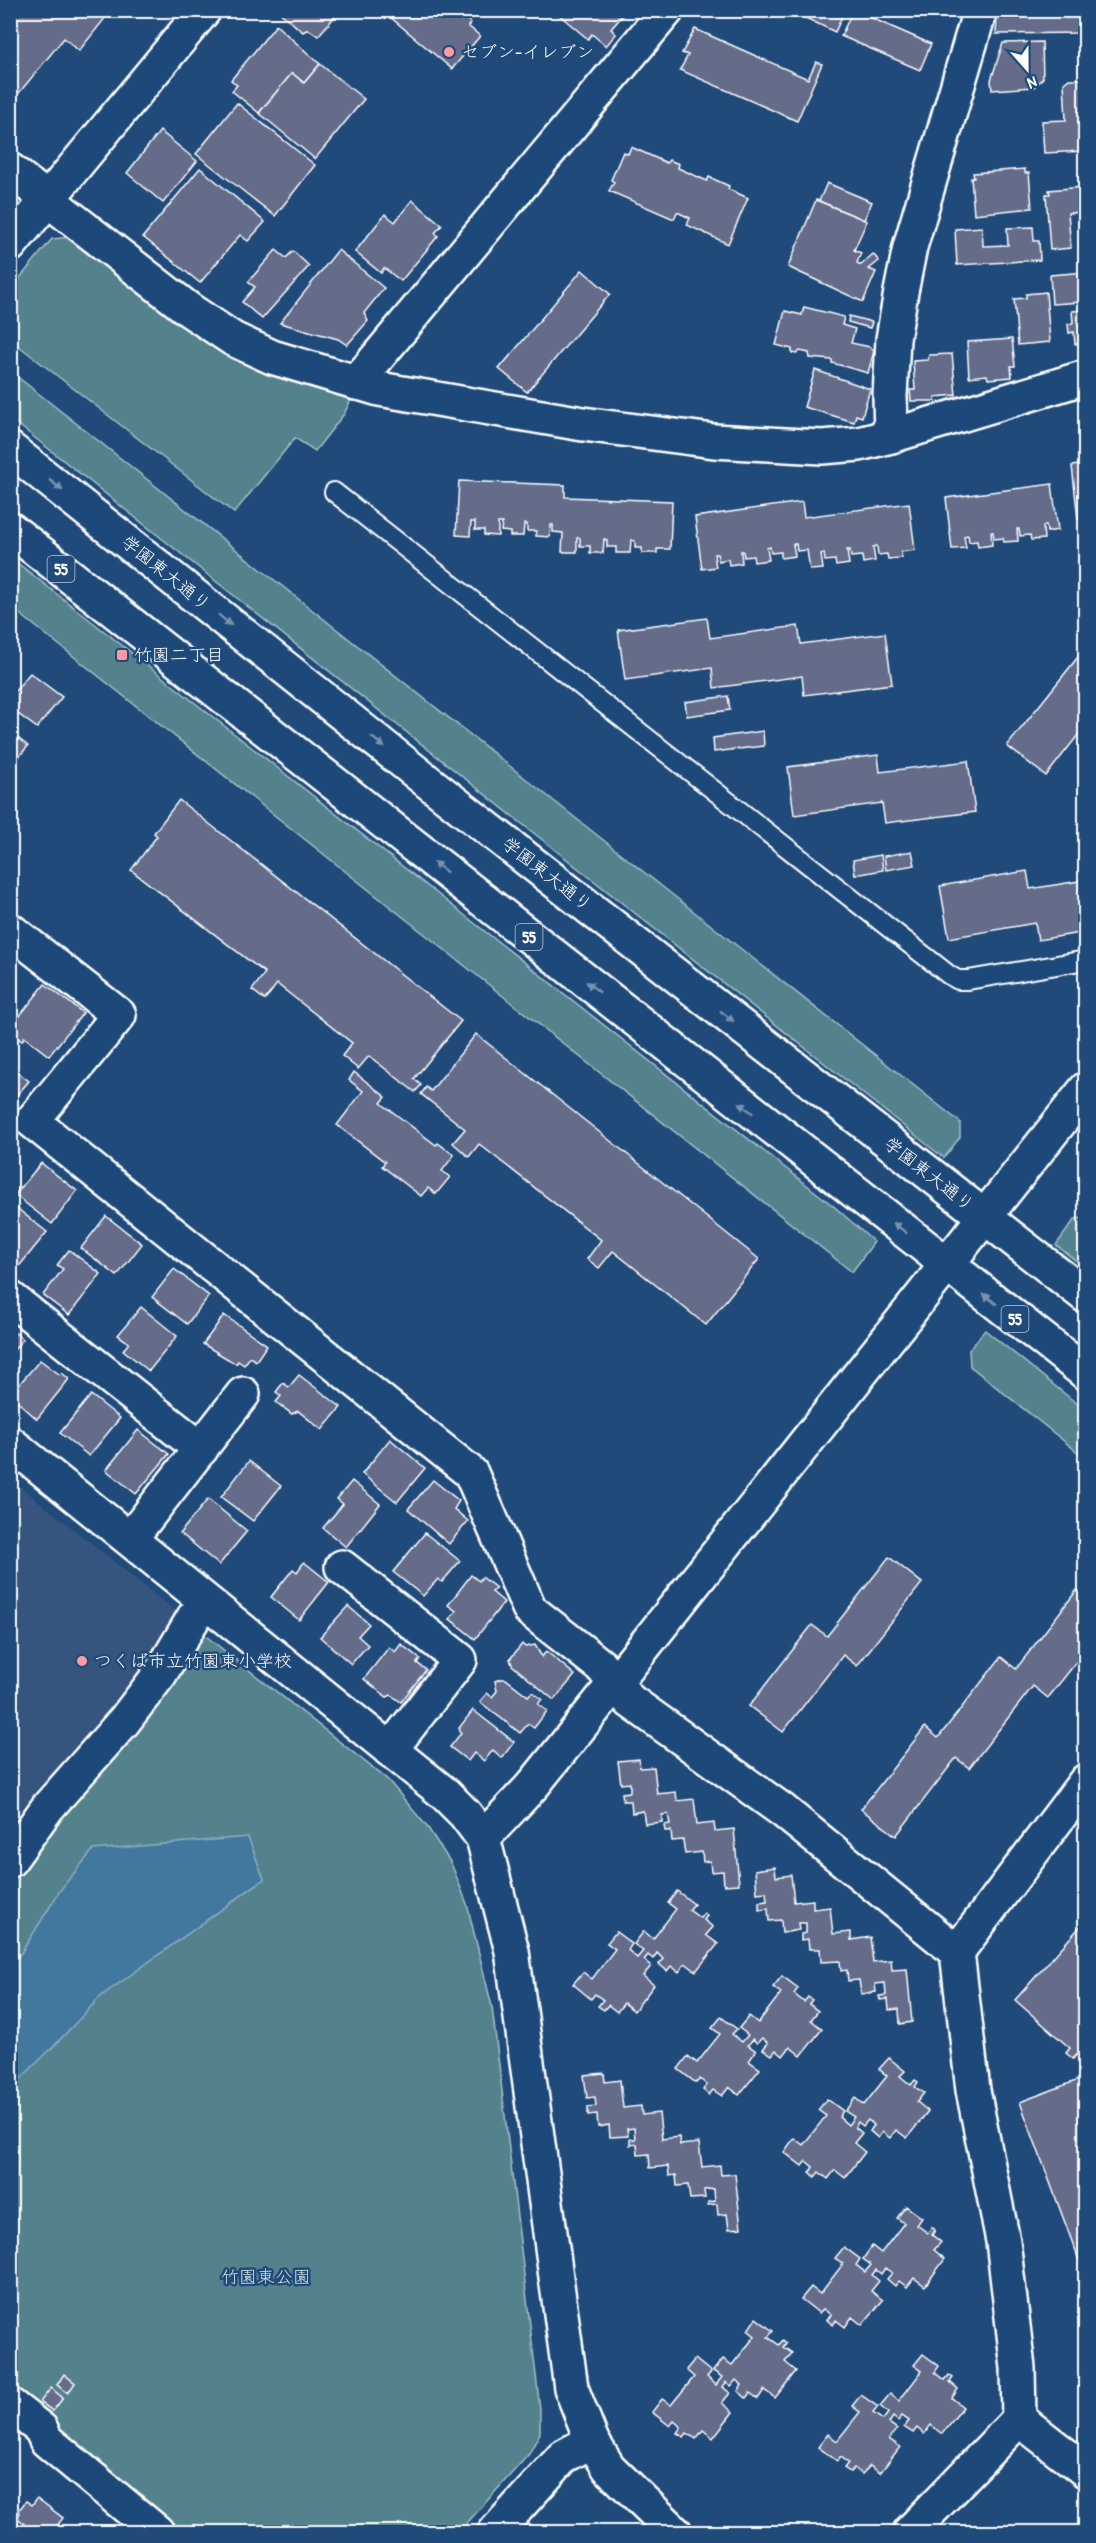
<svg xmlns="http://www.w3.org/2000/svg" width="1096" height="2543" font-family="'Patrick Hand','Klee One',sans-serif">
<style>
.built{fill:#34547f}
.green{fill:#52828d;stroke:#a8c0c6;stroke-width:1.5}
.water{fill:#42789e;stroke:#8eaec5;stroke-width:1.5}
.building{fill:#656c8a;stroke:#fff;stroke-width:1.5}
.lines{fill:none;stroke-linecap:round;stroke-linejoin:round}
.lane-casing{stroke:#fff;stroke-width:22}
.street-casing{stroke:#fff;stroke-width:38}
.secondary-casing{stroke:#fff;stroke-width:38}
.primary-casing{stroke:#fff;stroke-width:38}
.lane{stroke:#1f4a7a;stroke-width:18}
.street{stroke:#1f4a7a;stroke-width:33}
.secondary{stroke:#1f4a7a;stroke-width:33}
.primary{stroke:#1f4a7a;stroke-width:33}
.oneway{fill:#7992af}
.poi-dot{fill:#ff9aa2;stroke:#1f4a7a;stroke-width:2}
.labels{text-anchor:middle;stroke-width:5;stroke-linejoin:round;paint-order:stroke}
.shield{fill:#1f4a7a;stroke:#bcc9d7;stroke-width:1.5}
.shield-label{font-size:16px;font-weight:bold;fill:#fff}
.poi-label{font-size:18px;fill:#fff;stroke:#1f4a7a;text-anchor:start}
.street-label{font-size:18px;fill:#fff;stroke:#1f4a7a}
.park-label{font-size:18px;fill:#d4e0e2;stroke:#1f4a7a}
</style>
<rect width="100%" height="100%" fill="#1f4a7a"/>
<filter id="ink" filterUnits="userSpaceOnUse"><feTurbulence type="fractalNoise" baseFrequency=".0167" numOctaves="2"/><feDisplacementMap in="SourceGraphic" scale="12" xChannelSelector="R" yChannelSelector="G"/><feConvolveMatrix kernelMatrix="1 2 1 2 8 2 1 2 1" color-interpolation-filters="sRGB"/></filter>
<g filter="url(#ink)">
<polygon class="built" points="11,1479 183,1617 11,1843"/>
<g class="green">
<path d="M70 237C124 279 178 329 240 359 277 377 314 387 352 398L344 414 315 451 295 438 234 513 11 340 10 290 52 239Z"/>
<polygon points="10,371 960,1122 960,1137 944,1158 11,419"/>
<polygon points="10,557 836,1208 874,1242 852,1272 11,607"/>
<polygon points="1081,1218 1085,1221 1085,1268 1056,1245 1075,1219"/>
<polygon points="985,1330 1085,1410 1085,1458 970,1366 969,1350"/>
<polygon points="197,1629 388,1780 428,1828 451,1863 467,1904 492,2007 540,2409 540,2433 529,2454 459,2532 166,2532 11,2394 11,1879"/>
</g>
<polygon class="water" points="248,1837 264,1879 100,1997 53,2047 11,2088 11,1965 21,1953 61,1889 93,1850"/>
<g class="building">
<polygon points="10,10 97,10 106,17 79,51 64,38 10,104"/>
<polygon points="277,10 333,10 337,14 318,36 308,29 303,32"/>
<polygon points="457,10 471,23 468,26 480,36 452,69 383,11"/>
<polygon points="561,10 615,10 622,16 611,29 616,34 606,46 592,34 588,39 558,14"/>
<polygon points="799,10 845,10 835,32 797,14"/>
<polygon points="853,10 931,44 920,70 841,36"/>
<polygon points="1010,10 1086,10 1086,33 996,34 997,15 1010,15"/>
<polygon points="276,25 320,64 304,83 292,73 259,113 232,91 237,85 231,80"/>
<polygon points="695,29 808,79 816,62 822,64 797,121 680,70 688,55 682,53"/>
<polygon points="1042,42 1043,78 1034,87 992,90 991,80 1003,43"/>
<polygon points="320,64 364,99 315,159 259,113 292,73 304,83"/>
<polygon points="1069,79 1084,79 1086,82 1086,151 1044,153 1042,121 1066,120 1064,83"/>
<polygon points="237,103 315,165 275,216 196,154"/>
<polygon points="160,131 197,161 163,203 127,173"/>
<polygon points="631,147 667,163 669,160 679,164 678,168 707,181 709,177 729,186 728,189 748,198 728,244 687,225 690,218 677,212 674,219 609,191 614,182 611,180 623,152 628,154"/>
<polygon points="200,168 265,222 248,241 240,235 200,283 143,237"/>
<polygon points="1025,169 1025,173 1029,173 1032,208 974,214 971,178 974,178 973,173"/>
<polygon points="827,183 872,202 864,220 819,201"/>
<polygon points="1083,187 1086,212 1068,213 1071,248 1050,250 1046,194 1050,194 1049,190"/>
<polygon points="412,200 442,225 435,233 438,236 401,281 384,268 381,273 355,252 385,214 395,222"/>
<polygon points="816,200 867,221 854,250 861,253 857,263 861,265 873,254 879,261 869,269 876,272 863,302 788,267"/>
<polygon points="982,227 983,246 1008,245 1007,228 1033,227 1034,241 1039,241 1040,260 957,265 955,229"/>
<polygon points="276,250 286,258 293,251 309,266 262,319 242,302 255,287 248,282"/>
<polygon points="338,250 384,288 364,313 368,321 347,345 338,339 280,323"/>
<polygon points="582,270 610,294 527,392 499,369"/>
<polygon points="1086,272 1086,288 1082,289 1083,302 1052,304 1050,275"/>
<polygon points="1046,292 1050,342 1018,345 1014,299 1026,298 1026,294"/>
<polygon points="804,307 844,317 842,325 855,329 851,343 870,347 874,351 868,373 832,363 832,360 810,358 809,353 800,351 797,354 792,353 792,349 776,345 785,311 802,315"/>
<polygon points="1086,310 1086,343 1075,344 1074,332 1069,333 1068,324 1073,323 1072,311"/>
<polygon points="849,316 872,322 870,328 848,322"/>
<polygon points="1012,339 1015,366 1011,366 1012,377 988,379 987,375 969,377 967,342"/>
<polygon points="952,354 956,395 935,397 935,401 911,401 910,390 915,390 913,361 928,360 929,355"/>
<polygon points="815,370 870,389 862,417 856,415 854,422 804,407"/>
<polygon points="1086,464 1086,519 1078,519 1072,466"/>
<polygon points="459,481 565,485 565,497 672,501 670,549 657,549 657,553 642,553 642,548 635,548 635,541 631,540 630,553 616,553 616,547 607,547 607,540 604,539 603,553 590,553 590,546 580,546 580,538 577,538 577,552 562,552 563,533 553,532 553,525 551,525 550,537 536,536 536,531 527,531 527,524 524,524 523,536 510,536 510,532 501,531 502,523 498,523 498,536 484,535 484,530 475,530 475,522 471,522 470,536 456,535"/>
<polygon points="1052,484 1058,530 1047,532 1046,525 1043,526 1044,539 1031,540 1030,535 1020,536 1019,529 1017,529 1018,541 1004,542 1003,538 994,539 993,532 991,532 992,545 978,547 977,541 969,542 968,535 964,536 966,548 952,549 946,498"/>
<polygon points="802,502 804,517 909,503 915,550 901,552 902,558 888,559 887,554 878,555 877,546 873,547 875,561 863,563 862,556 851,557 850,550 847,550 849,564 836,566 835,560 825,561 824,553 821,554 823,569 810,570 807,550 797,551 796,544 793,544 795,556 781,558 781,552 771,553 770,547 767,548 769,560 754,562 753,556 744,557 743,551 741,551 742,563 729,565 728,559 719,561 717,554 714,554 716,567 702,569 695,517"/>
<polygon points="707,618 710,638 798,626 801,644 885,633 892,684 804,695 802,676 714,688 712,668 625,680 618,630"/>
<polygon points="1086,647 1086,725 1046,776 1007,746"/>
<polygon points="30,673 62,697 37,728 10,708 10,697"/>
<polygon points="728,696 730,710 687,716 685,702"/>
<polygon points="763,731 764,746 714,752 713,738"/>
<polygon points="10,732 28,746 10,767"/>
<polygon points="878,755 880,772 968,761 975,812 885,823 882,803 794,815 788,767"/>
<polygon points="179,800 461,1021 414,1079 421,1085 415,1092 369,1056 358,1069 342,1056 352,1043 277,984 265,1000 252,990 265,973 131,870 157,836 154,833"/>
<polygon points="912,851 915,865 886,870 884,856"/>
<polygon points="881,855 883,870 855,875 853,860"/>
<polygon points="1027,871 1030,889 1086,880 1086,932 1038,940 1035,923 949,938 940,886"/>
<polygon points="45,984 83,1013 49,1056 24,1037 22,1041 10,1032 10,1028"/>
<polygon points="476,1034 759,1259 706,1325 613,1251 599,1268 587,1259 601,1240 479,1144 469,1157 453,1143 465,1129 421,1094 426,1087 431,1091"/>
<polygon points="10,1066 29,1081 10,1103"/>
<polygon points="354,1072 386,1097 381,1103 436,1145 438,1143 454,1155 442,1171 450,1177 436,1194 428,1188 421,1196 382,1166 385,1162 337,1125 363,1091 349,1080"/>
<polygon points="41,1163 77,1191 52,1224 15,1195"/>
<polygon points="14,1206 47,1232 16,1270 10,1266 10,1211"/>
<polygon points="106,1216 142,1244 117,1276 81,1248"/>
<polygon points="69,1250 101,1274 69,1315 43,1295 63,1269 57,1265"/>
<polygon points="174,1269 209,1296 187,1324 152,1297"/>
<polygon points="141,1307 177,1336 149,1371 123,1350 129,1343 118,1335"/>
<polygon points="224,1315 267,1345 256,1361 250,1357 244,1365 238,1361 236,1364 203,1344"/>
<polygon points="10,1329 23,1339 10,1355"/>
<polygon points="40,1360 59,1374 62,1373 69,1379 37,1419 10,1395"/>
<polygon points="299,1375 341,1407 322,1430 298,1411 292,1414 276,1402 281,1396 276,1392 283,1383 289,1387"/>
<polygon points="91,1395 120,1418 89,1456 60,1433"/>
<polygon points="138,1430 169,1454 136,1494 106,1470"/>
<polygon points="390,1439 425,1468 397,1502 362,1474"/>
<polygon points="249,1461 281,1486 253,1521 221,1497"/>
<polygon points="433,1480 459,1501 454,1509 468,1521 449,1544 408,1509"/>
<polygon points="352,1481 380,1504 346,1547 323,1528 343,1504 337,1499"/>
<polygon points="208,1499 247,1531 219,1565 180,1533"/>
<polygon points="425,1533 460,1561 442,1582 438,1579 423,1596 393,1572"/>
<polygon points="889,1557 922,1583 857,1666 843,1655 783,1732 749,1706 812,1625 827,1636"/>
<polygon points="304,1562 329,1582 299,1620 271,1597 293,1569 297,1572"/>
<polygon points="471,1575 479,1581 482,1577 496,1588 492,1592 504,1602 475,1639 450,1619 456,1611 448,1605"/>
<polygon points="1077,1590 1086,1596 1086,1650 1048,1698 1033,1686 969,1768 956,1758 896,1836 861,1809 925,1727 938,1738 1001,1657 1016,1669"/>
<polygon points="348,1606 369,1624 358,1636 368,1645 351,1664 320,1637"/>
<polygon points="401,1644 420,1659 417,1663 426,1670 401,1702 391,1695 387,1697 364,1679 389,1647 395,1652"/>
<polygon points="522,1644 525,1647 535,1645 542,1657 546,1651 575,1675 554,1700 512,1665 510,1659"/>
<polygon points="500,1679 506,1679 528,1696 532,1692 542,1699 538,1704 547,1711 534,1728 528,1724 520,1733 480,1702 487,1693 492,1697 497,1691 495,1681"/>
<polygon points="473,1710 514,1742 502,1758 493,1750 484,1761 474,1753 468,1761 450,1747 461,1733 459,1728"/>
<polygon points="639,1759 640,1768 654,1767 657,1794 676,1792 677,1801 694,1799 697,1825 714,1823 715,1831 734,1829 739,1884 724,1885 723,1871 711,1872 710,1861 703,1862 702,1852 685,1854 683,1840 672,1841 671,1831 665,1831 664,1825 670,1824 668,1814 662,1815 662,1822 645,1824 643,1811 632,1813 631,1801 623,1801 622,1793 630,1792 630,1783 621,1784 618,1761"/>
<polygon points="775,1867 776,1877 791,1875 794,1902 813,1900 813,1909 830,1907 833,1934 851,1932 851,1940 870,1937 873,1962 891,1960 892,1970 907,1969 912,2022 900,2024 899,2009 889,2010 888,1999 880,2000 879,1996 886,1995 885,1983 875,1984 876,1992 861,1994 859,1980 848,1981 847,1970 841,1971 840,1961 821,1962 820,1949 809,1949 808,1939 801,1940 801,1934 806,1933 806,1923 798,1923 799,1930 782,1933 781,1920 769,1921 768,1909 759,1910 759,1902 767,1901 766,1892 757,1893 755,1870"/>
<polygon points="677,1891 694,1904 689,1910 700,1918 704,1913 707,1916 704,1920 713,1927 706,1935 718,1944 696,1971 685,1963 679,1972 671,1966 667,1971 659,1964 663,1959 657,1953 653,1959 648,1955 644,1960 651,1966 643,1976 654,1985 634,2011 624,2003 617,2012 608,2005 604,2010 598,2006 603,2000 595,1994 591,1999 573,1984 583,1972 592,1979 615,1949 607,1943 616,1932 632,1944 628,1950 637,1958 643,1951 634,1944 644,1931 653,1939 676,1909 668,1903"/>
<polygon points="1086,1920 1086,2044 1073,2059 1066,2053 1070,2048 1015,2000"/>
<polygon points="782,1976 798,1988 794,1994 804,2002 808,1997 812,2000 809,2004 818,2011 811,2020 822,2029 801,2056 790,2047 783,2056 776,2050 772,2055 763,2049 768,2043 762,2038 757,2043 753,2039 748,2045 756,2051 749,2061 760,2069 739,2095 729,2087 722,2096 713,2090 709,2095 703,2090 707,2085 700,2079 696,2083 678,2069 688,2056 697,2063 720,2034 712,2028 721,2017 737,2029 732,2034 742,2042 748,2035 739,2028 749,2016 758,2023 781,1993 773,1987"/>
<polygon points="889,2058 905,2071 900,2076 911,2085 915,2080 918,2082 915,2087 924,2093 917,2102 928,2111 907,2138 896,2130 890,2138 882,2132 878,2138 870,2131 874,2125 868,2120 863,2126 858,2122 855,2127 862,2133 854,2143 865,2152 845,2178 835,2170 828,2179 819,2172 815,2177 810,2172 813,2167 806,2161 802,2166 784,2152 794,2138 803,2145 826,2116 818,2110 827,2099 843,2111 839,2117 848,2125 854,2117 845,2111 855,2098 864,2105 887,2076 879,2069"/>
<polygon points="604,2073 605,2082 620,2080 623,2108 641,2106 642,2115 659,2113 662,2139 679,2137 680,2145 699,2143 702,2167 720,2165 721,2175 735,2174 741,2228 729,2229 727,2214 718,2215 717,2204 708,2205 708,2202 715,2201 714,2189 704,2190 705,2198 690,2199 688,2185 677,2186 676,2175 669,2176 668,2166 650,2168 649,2154 638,2155 637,2144 630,2145 630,2139 635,2139 634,2128 627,2129 628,2136 610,2137 609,2125 598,2127 597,2114 588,2115 588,2107 596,2106 595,2097 587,2098 584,2075"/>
<polygon points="1086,2077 1086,2279 1020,2102"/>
<polygon points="906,2206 922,2218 917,2225 928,2233 932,2227 935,2230 932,2235 941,2242 934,2250 945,2259 925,2286 914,2278 907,2287 899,2281 895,2286 887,2279 892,2273 885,2268 881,2274 876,2270 872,2275 879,2281 871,2291 883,2300 862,2325 852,2317 845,2327 836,2320 833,2325 827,2320 831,2315 823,2309 819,2313 801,2299 811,2287 820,2294 843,2264 835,2258 844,2247 860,2259 856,2265 865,2272 871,2265 863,2259 872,2246 881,2253 904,2223 897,2218"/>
<polygon points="756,2318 773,2331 768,2337 779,2345 783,2340 786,2343 783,2347 792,2353 785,2362 796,2371 775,2398 764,2390 758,2399 750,2393 746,2398 738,2391 742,2385 736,2380 731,2386 726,2382 723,2387 730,2393 722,2403 733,2412 713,2438 703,2430 696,2439 687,2433 684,2437 677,2433 681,2427 674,2421 670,2426 652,2412 662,2399 671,2405 694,2377 686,2370 695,2359 711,2372 707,2377 716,2385 722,2377 713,2371 723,2359 732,2365 755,2336 748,2330"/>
<polygon points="923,2354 939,2366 935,2372 945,2380 949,2375 953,2378 950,2382 958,2389 952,2398 963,2407 942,2434 931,2425 924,2434 917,2428 913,2433 904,2427 909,2421 902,2416 898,2421 893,2417 889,2423 897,2429 889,2439 900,2447 880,2473 870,2466 862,2474 854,2468 850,2472 844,2468 848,2463 840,2457 837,2461 818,2447 828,2434 837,2441 860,2412 852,2406 861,2395 878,2407 873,2413 883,2420 888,2413 880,2406 890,2394 899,2401 922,2371 914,2365"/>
<polygon points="64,2374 75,2383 68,2393 57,2385"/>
<polygon points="51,2388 63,2398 53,2411 40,2402"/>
<polygon points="37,2498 63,2518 56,2527 55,2532 20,2532 25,2525 17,2517 20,2513 19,2510 26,2501 32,2505"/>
</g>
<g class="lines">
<g class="lane-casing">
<polyline id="lane" points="334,492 949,975 958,980 968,980 1086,960"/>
</g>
<g class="street-casing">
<g id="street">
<polyline points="10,170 188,309 233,339 272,357 379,389 583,424 714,441 822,447 859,444 891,436 1086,377"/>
<polyline points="356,383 667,10"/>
<polyline points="891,436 890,396 893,339 901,292 910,247 980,10"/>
<polyline points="10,930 119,1015 32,1121 471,1473 530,1610 601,1666 630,1701 782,1810 957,1952 1086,1781"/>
<polyline points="10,1298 201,1449"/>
<polyline points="130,1539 243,1394"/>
<polyline points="342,1567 460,1660 390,1750"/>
<polyline points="10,1860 48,1807 124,1721 160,1674 194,1617"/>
<polyline points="957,1952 973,2090 1003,2241 1018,2368 1019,2419 1086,2471"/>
<polyline points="10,2405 41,2429 46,2440 157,2532"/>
<polyline points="910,2532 1019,2419"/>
</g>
</g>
<g class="secondary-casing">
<g id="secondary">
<polyline points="10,245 204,10"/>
<polyline points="10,1443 444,1793 465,1814 483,1838 512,1951 571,2388 592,2441 609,2468 675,2532"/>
<polyline points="483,1838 533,1785 615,1683 1086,1089"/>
<polyline points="495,2532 564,2456 592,2441"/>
</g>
</g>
<g class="primary-casing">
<g id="primary">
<polyline points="10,449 427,781 1086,1296"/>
<polyline points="10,529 1086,1373"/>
</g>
</g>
<use href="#lane" class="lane"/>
<use href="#street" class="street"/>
<use href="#secondary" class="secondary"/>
<use href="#primary" class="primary"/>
</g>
<defs><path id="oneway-solid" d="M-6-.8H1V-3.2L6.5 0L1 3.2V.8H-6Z" transform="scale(1.5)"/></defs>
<g class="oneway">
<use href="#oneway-solid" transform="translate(56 485) rotate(39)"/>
<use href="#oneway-solid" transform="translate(225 620) rotate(39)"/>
<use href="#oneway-solid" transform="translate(378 742) rotate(39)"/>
<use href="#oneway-solid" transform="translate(440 867) rotate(-142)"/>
<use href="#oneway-solid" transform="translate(593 987) rotate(-142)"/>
<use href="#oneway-solid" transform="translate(727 1016) rotate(38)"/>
<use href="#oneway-solid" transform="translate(746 1108) rotate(-142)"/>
<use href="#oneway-solid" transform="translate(900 1228) rotate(-142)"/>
<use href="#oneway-solid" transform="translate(990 1299) rotate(-142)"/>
</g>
</g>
<g class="poi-dot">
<circle cx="449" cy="52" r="6"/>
<rect x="116" y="649" width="12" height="12" rx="3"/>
<circle cx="82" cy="1661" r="6"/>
</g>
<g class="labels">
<g class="shield">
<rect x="47.5" y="556" width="27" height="26" rx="4.5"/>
<rect x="515.5" y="924" width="27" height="26" rx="4.5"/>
<rect x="1001.5" y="1306" width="27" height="26" rx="4.5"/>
</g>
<g class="shield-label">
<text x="61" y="575">55</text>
<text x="529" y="943">55</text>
<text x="1015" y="1325">55</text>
</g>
<g class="poi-label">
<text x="461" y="58">セブン-イレブン</text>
<text x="134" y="661">竹園二丁目</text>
<text x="94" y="1667">つくば市立竹園東小学校</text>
</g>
<g class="street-label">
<text transform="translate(166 573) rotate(39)" y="6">学園東大通り</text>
<text transform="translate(547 874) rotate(38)" y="6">学園東大通り</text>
<text transform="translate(929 1174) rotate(38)" y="6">学園東大通り</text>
</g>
<g class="park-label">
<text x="266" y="2283">竹園東公園</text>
</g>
</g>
<rect width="1096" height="2543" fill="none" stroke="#1f4a7a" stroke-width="36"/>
<rect x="18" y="18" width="1060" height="2507" fill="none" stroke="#fff" stroke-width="2" filter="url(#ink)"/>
<g transform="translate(1027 69) rotate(159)" stroke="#1f4a7a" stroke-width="4.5" paint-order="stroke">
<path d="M0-4.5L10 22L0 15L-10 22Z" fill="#ffffff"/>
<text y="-9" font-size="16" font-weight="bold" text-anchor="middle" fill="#ffffff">N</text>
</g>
</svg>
